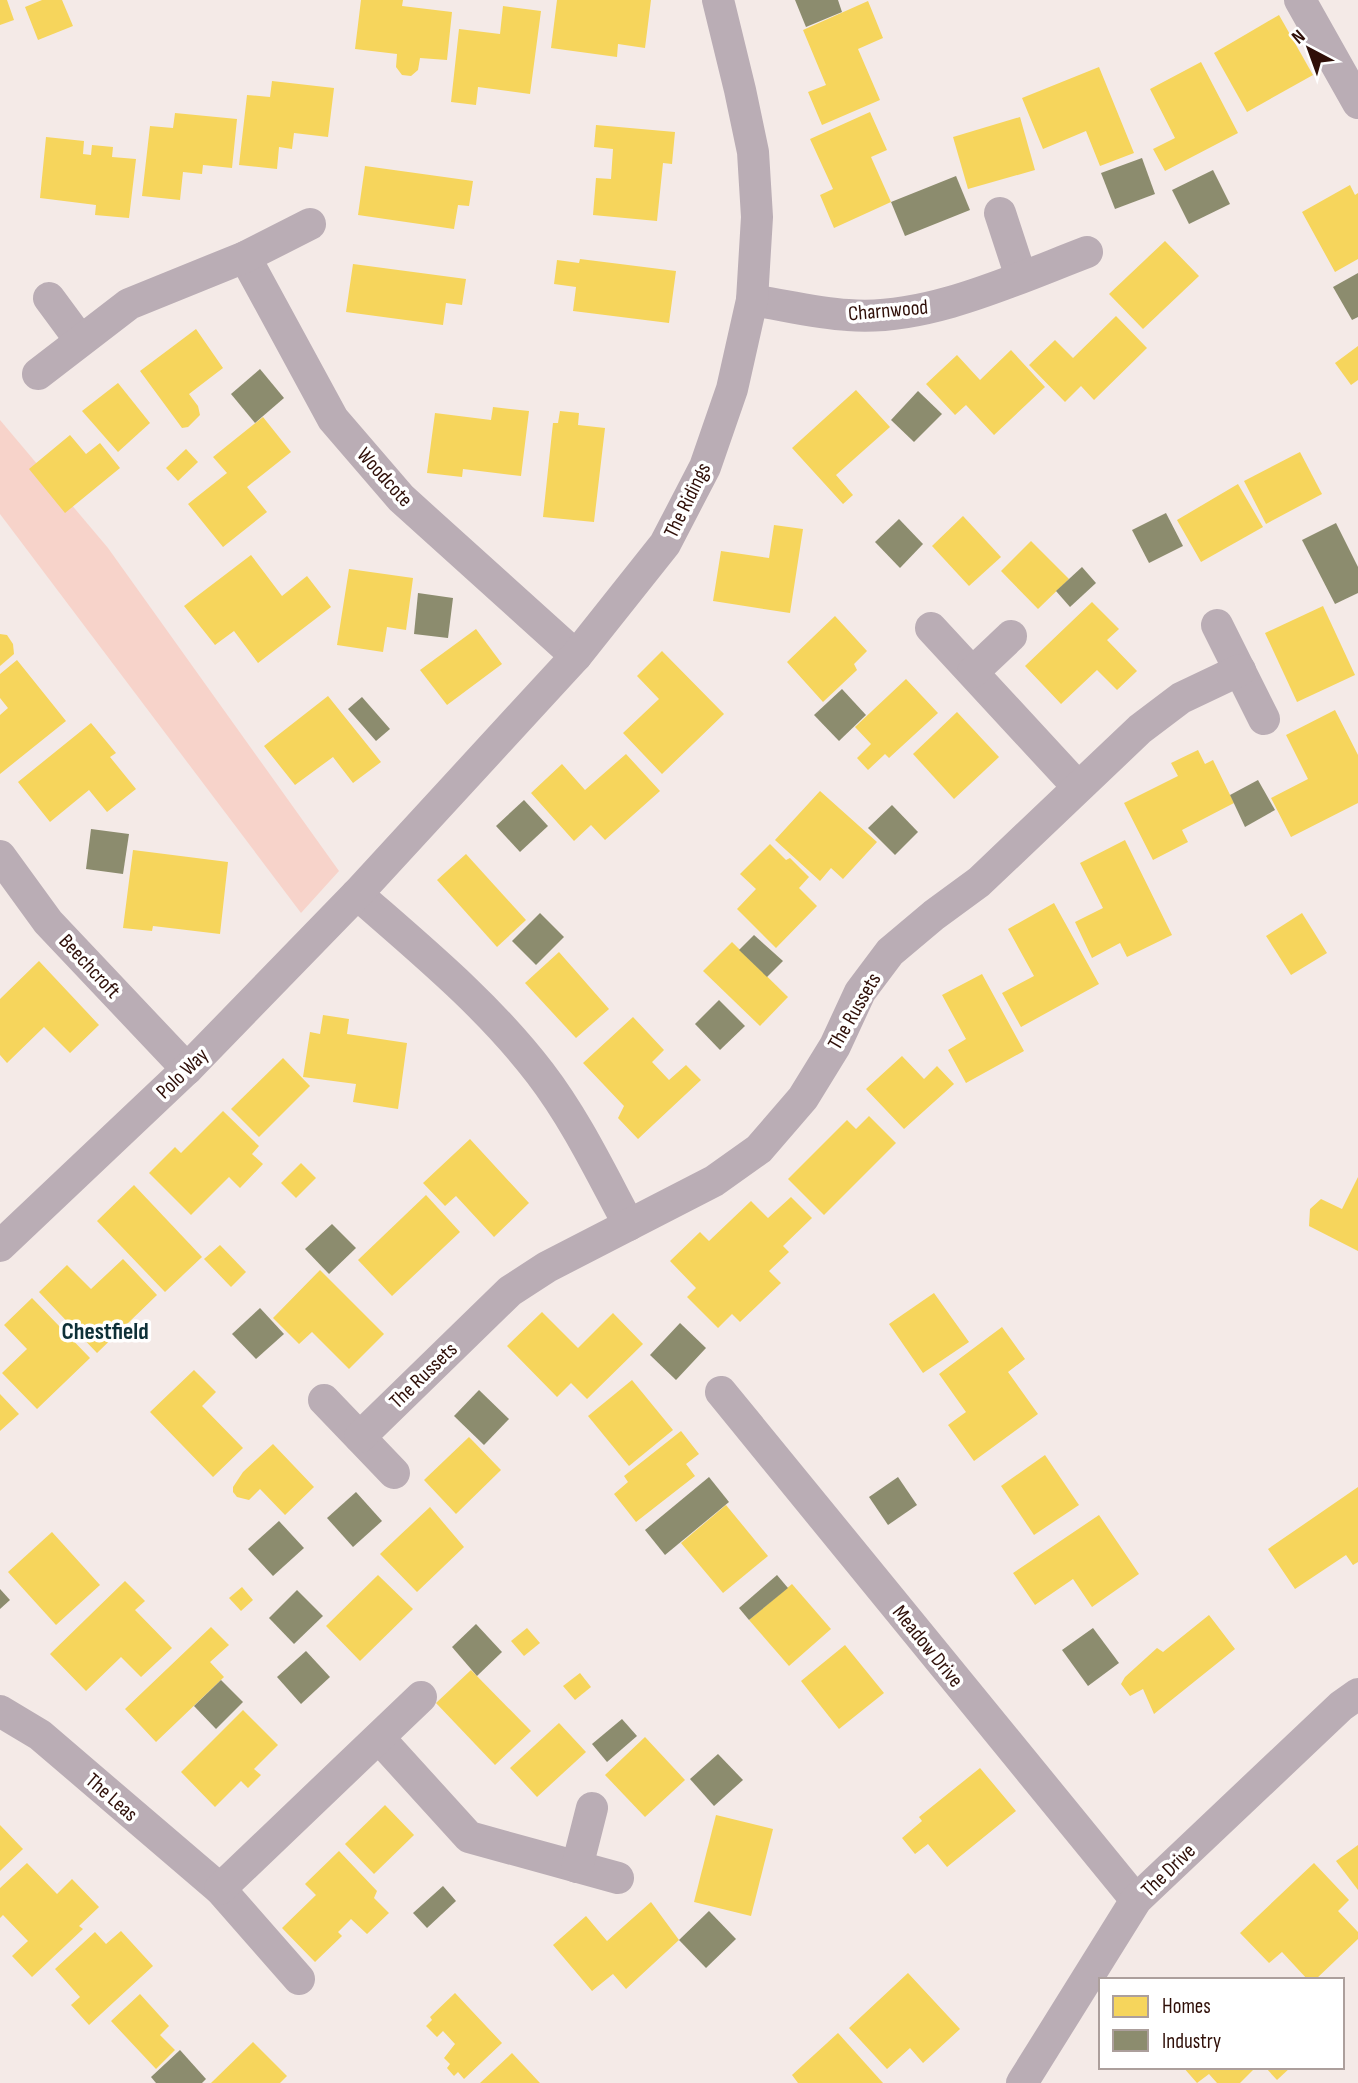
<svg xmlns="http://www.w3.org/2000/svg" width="1358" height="2083" font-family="'Sofia Sans Condensed',sans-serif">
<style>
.green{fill:#f7d3ca}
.homes{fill:#f6d55c}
.industry{fill:#8c8c6e}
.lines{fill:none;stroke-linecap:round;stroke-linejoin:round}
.street{stroke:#baadb5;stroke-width:32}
.labels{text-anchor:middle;stroke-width:7;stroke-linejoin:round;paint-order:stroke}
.street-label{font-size:21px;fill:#2f0f08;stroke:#fff}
.quarter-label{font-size:24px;font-weight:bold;fill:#0e3037;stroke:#fff}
</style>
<rect width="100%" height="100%" fill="#f4eae7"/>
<polygon class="green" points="0,420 108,548 339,871 301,913 0,514"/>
<g class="homes">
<polygon points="0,0 7,0 14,20 0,25"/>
<polygon points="42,0 62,0 73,26 38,40 25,7"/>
<polygon points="361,0 403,0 402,6 452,12 447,60 420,58 418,70 411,76 402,75 396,67 397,54 355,49"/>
<polygon points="557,0 651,0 645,48 618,44 617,57 551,48"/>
<polygon points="868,1 883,38 858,49 880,100 822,125 808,92 826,85 803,30"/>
<polygon points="503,6 541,11 530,94 478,87 476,105 451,102 459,29 500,34"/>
<polygon points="1279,15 1313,75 1247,112 1214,53"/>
<polygon points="1201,62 1238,133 1165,171 1153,149 1175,138 1150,89"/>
<polygon points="1099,67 1134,153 1100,166 1086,131 1043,149 1022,98"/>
<polygon points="272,81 334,88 328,137 294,133 292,149 279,147 277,169 239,165 247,95 270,97"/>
<polygon points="870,112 887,150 871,157 891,202 834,228 820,195 833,189 810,139"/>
<polygon points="175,113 237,119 232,168 203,165 202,174 183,172 180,200 142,196 150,126 173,128"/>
<polygon points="1020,117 1035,170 968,189 953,137"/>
<polygon points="596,125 675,132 672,164 663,163 657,221 593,215 596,178 611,179 613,149 594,147"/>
<polygon points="46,137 84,141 83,154 91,155 92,145 113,147 112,157 136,159 129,218 95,215 96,205 40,198"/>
<polygon points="365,166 473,181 469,206 458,205 454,229 358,215"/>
<polygon points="1350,185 1355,195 1358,193 1358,259 1335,272 1302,212"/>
<polygon points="1165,241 1199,276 1143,329 1109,294"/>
<polygon points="580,259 676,271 669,323 573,311 576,287 554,284 557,260 579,263"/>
<polygon points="353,264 466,279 462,305 446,303 443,325 346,312"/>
<polygon points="1116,316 1147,348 1094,400 1081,386 1065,402 1029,365 1055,340 1073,358"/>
<polygon points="196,329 223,368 189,394 198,406 200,415 188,427 182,428 140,371"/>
<polygon points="1358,346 1358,380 1351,385 1335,363"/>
<polygon points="1011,350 1045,387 994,435 966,405 955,415 926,384 957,355 980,380"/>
<polygon points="118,383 150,423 118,452 82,411"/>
<polygon points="856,390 890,427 836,475 853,495 843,504 792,448"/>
<polygon points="493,407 529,411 521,476 463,469 462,477 427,473 435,413 491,420"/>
<polygon points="560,411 579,413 578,425 605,428 594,522 543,517 553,423 558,423"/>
<polygon points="263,417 291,452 247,487 267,512 223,547 188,504 227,473 213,457"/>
<polygon points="70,435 86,454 100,443 120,468 65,513 29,469"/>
<polygon points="186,449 198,462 178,481 166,468"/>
<polygon points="1300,452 1322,494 1266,524 1244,481"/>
<polygon points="1238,484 1263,527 1201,562 1177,520"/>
<polygon points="963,516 1001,557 969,586 932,546"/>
<polygon points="774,525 803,529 790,613 713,601 721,551 769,558"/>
<polygon points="1031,541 1069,579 1038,609 1001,571"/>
<polygon points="251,555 282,596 307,576 331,607 258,663 234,631 215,645 184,606"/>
<polygon points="349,569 413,578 406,630 387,627 383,652 337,645"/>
<polygon points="1092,602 1119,629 1107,640 1137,671 1117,690 1097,670 1061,704 1025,666"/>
<polygon points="1323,606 1355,675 1297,702 1265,633"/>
<polygon points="835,616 867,651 854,664 857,670 823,702 787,662"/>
<polygon points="476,629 502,664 447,705 420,670"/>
<polygon points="0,634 7,635 13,644 14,654 0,666"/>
<polygon points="662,651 724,714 662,774 623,733 659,699 637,676"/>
<polygon points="17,660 66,721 0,774 0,715 8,708 0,698 0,674"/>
<polygon points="906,679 938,713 889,758 885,754 868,770 857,758 871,744 855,727"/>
<polygon points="328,696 381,762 353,783 333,757 295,785 264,746"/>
<polygon points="1335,710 1358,755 1358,803 1291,837 1271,798 1308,779 1286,735"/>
<polygon points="957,712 999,757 954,799 913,754"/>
<polygon points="91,723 116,753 110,757 136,789 107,812 89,790 50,822 18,782"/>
<polygon points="1198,750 1205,764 1213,760 1234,803 1182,830 1188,842 1153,860 1124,803 1178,776 1171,763"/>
<polygon points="626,754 660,791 605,840 591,825 574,841 531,793 562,764 585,790"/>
<polygon points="820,791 877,842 843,879 831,868 820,881 775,840"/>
<polygon points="1125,840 1172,935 1127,957 1120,943 1092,958 1075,922 1103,908 1080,863"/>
<polygon points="770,844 786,860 790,858 809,877 799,888 817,906 776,948 737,909 756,889 740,874"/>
<polygon points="133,850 228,862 220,934 153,926 152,931 123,928"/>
<polygon points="466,854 526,920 497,947 437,880"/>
<polygon points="1054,903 1099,984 1021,1027 1002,993 1034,976 1008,929"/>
<polygon points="1302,913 1327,953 1291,975 1266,936"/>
<polygon points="732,942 788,997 760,1026 703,971"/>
<polygon points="559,952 609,1009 576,1038 525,983"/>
<polygon points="39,961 99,1025 70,1053 44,1027 7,1063 0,1055 0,999"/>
<polygon points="982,974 1024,1051 966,1083 948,1050 966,1039 942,995"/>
<polygon points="323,1015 349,1019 347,1034 407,1043 398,1109 353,1102 356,1084 303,1077 310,1032 320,1034"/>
<polygon points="633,1017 664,1050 652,1062 669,1080 686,1065 701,1080 638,1139 618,1118 624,1106 583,1063"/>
<polygon points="902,1056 924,1079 937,1066 954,1084 904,1129 866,1089"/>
<polygon points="283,1058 310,1086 259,1137 231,1109"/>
<polygon points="223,1111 259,1146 252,1154 263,1164 240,1188 229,1177 191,1215 149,1173 175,1147 181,1153"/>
<polygon points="869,1116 896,1143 824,1215 788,1179 847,1120 856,1129"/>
<polygon points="470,1139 529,1203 494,1237 456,1196 445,1206 423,1183"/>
<polygon points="301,1163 316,1178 296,1198 281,1183"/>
<polygon points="1358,1177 1358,1251 1309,1226 1310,1209 1321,1199 1342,1209"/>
<polygon points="134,1185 202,1257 165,1292 97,1221"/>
<polygon points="426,1195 460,1232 392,1296 358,1260"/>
<polygon points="791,1197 812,1218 783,1246 789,1252 769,1271 781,1283 740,1322 732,1314 718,1328 687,1297 696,1288 670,1261 700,1232 709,1241 751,1201 768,1218"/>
<polygon points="220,1245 246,1272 231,1287 204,1259"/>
<polygon points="123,1259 157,1295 97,1353 39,1292 67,1265 91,1289"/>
<polygon points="320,1270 384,1334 349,1369 312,1332 299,1344 273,1318"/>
<polygon points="934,1293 969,1342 923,1373 889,1324"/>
<polygon points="32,1298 90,1358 37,1409 2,1373 27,1349 4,1325"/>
<polygon points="542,1312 578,1348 613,1313 643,1344 587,1399 571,1383 557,1397 507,1346"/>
<polygon points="1002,1327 1025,1359 1008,1372 1038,1414 974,1461 948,1425 966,1412 939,1374"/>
<polygon points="194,1370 216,1392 202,1406 243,1448 213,1477 150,1412"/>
<polygon points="632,1380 673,1430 629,1466 588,1416"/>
<polygon points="0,1394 19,1414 0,1431"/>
<polygon points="681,1431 699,1454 686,1464 695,1476 636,1522 614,1494 628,1482 624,1476"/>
<polygon points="469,1437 501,1470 456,1514 424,1480"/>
<polygon points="273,1444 314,1487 285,1515 260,1489 249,1500 237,1497 233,1492 233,1487 243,1472"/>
<polygon points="1045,1455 1079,1505 1034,1535 1001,1486"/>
<polygon points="1358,1487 1358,1562 1353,1565 1346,1555 1295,1589 1268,1549"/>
<polygon points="726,1505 768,1556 723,1593 681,1543"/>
<polygon points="430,1507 464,1547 417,1592 380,1554"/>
<polygon points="1099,1515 1139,1574 1092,1607 1073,1579 1035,1605 1013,1573"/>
<polygon points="52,1532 100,1585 56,1625 8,1572"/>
<polygon points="378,1575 413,1609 360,1661 326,1626"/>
<polygon points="125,1581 145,1601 135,1610 172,1648 141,1677 121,1657 86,1691 50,1654"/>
<polygon points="792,1584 831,1629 789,1666 749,1620"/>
<polygon points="242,1587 253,1600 241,1611 229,1598"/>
<polygon points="1209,1615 1235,1649 1154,1714 1143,1689 1130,1696 1121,1684 1125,1677 1157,1648 1163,1652"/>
<polygon points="211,1627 229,1645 210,1662 224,1677 156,1742 125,1709"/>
<polygon points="527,1628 540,1643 524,1656 511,1641"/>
<polygon points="845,1645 884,1693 839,1729 801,1681"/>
<polygon points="471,1670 531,1731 495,1765 436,1703"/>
<polygon points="580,1673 591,1687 575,1700 563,1686"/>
<polygon points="243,1710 278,1745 254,1769 261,1775 248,1788 241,1781 215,1807 181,1772"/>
<polygon points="559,1723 586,1752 537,1797 510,1768"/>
<polygon points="645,1737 685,1780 645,1817 605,1775"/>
<polygon points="980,1768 1016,1811 947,1867 928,1844 915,1854 902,1838 922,1821 919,1817"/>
<polygon points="385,1805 414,1835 374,1874 345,1844"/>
<polygon points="716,1815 773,1829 751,1916 694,1902"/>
<polygon points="0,1825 23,1849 0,1871"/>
<polygon points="1358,1845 1358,1890 1336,1861"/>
<polygon points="339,1851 377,1891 374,1898 389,1913 367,1934 351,1919 338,1932 342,1936 315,1962 282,1928 316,1895 305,1884"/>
<polygon points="27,1863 57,1894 72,1879 99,1907 79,1926 83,1929 32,1977 12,1956 28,1941 3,1915 0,1918 0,1888"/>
<polygon points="1314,1863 1349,1900 1338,1911 1358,1932 1358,1939 1315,1980 1308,1980 1282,1952 1269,1963 1240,1933"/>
<polygon points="651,1902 679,1940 626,1989 613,1974 592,1991 553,1945 586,1916 607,1941"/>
<polygon points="121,1931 153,1966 89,2025 71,2005 80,1997 55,1969 95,1932 106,1944"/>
<polygon points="908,1973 960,2029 923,2063 910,2048 887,2069 849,2028"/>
<polygon points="455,1993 502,2043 464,2079 458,2072 454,2076 447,2068 450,2064 444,2058 455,2044 443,2031 437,2037 426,2026 432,2020 430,2017"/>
<polygon points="140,1994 169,2026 160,2035 175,2050 156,2069 111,2021"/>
<polygon points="838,2033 883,2083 798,2083 792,2075"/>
<polygon points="253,2042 287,2076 280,2083 211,2083"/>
<polygon points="512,2053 540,2083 480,2083"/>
<polygon points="1183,2067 1256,2067 1240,2083 1217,2083 1209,2074 1197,2083"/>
<polygon points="1265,2067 1291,2067 1277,2080"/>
</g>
<g class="industry">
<polygon points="795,0 838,0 842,12 806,27"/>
<polygon points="1142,158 1155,194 1115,209 1101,173"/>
<polygon points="1213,170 1230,204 1189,224 1172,190"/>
<polygon points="956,176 970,210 905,236 891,202"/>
<polygon points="1358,273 1358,317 1352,320 1333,287"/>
<polygon points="260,369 284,398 255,423 231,394"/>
<polygon points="918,391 942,414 914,442 891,420"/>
<polygon points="1166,513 1183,546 1149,563 1132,530"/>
<polygon points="899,519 923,544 900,568 875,542"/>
<polygon points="1336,523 1358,567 1358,593 1335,604 1302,540"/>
<polygon points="1082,567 1096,583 1070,607 1056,591"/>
<polygon points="418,593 453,598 448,638 414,634"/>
<polygon points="842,689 866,715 839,741 814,715"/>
<polygon points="362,697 390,729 376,741 348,709"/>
<polygon points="1258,780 1275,810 1245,827 1230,795"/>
<polygon points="524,800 548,826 520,852 496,826"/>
<polygon points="892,805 918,832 895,855 868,828"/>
<polygon points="91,829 129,834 123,874 86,869"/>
<polygon points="540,913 564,937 536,965 512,941"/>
<polygon points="754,935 783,961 767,977 739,950"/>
<polygon points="719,1000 745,1026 720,1050 695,1024"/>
<polygon points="332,1224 356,1248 329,1274 305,1249"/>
<polygon points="260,1308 284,1334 256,1359 232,1334"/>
<polygon points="680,1323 706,1348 676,1380 650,1355"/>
<polygon points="479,1390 509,1419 484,1445 454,1416"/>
<polygon points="709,1477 729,1502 665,1555 645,1530"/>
<polygon points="898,1477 917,1505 888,1525 869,1497"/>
<polygon points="356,1492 382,1521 353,1547 327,1518"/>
<polygon points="279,1521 304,1548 273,1576 248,1549"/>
<polygon points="777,1575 788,1588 749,1620 739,1608"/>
<polygon points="0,1589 10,1600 0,1609"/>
<polygon points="297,1590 323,1616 294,1644 269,1618"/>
<polygon points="476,1624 502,1652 477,1676 452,1647"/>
<polygon points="1093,1628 1119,1663 1088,1686 1062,1650"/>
<polygon points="306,1651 330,1677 301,1704 277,1677"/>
<polygon points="221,1680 243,1702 216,1729 194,1706"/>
<polygon points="622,1719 637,1736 607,1762 592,1744"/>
<polygon points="718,1754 743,1780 714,1806 690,1779"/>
<polygon points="443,1886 456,1901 427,1928 413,1913"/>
<polygon points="709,1911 736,1939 706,1968 679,1940"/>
<polygon points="180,2050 206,2079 202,2083 156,2083 151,2077"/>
</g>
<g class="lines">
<g class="street">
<polyline points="1300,0 1358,103"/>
<polyline points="1000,213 1021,277"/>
<polyline points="245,257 333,419 401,498 576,656"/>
<polyline points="49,298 80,340"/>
<path d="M752 300C784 305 816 313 848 315 925 322 1016 279 1087 252"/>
<polyline points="38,374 129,304 245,257 310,224"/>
<polyline points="1217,625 1264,719"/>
<polyline points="931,628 1078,787"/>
<polyline points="973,672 1011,636"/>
<polyline points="0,856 48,922 187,1069"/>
<path d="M357 894C421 950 488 1005 540 1073 576 1120 601 1173 629 1225"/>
<polyline points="0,1246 187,1069 357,894 576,656 665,544 705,467 732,389 752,300 757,217 753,152 740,90 718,0"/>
<polyline points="721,1392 1136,1900"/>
<polyline points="324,1400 394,1473"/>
<polyline points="360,1437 510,1291 547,1267 714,1181 759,1149 803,1098 835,1046 860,992 890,952 934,915 979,882 1140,729 1181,698 1240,670"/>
<polyline points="0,1711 40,1735 220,1889 299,1979"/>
<polyline points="379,1738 469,1837 618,1878"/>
<polyline points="577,1867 592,1808"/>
<polyline points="220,1889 421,1697"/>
<polyline points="1022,2083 1136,1900 1341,1706 1358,1694"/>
</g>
</g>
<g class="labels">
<g class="street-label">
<text transform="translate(888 310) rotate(-5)" y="7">Charnwood</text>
<text transform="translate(385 477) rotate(48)" y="7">Woodcote</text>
<text transform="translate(687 500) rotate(-64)" y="7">The Ridings</text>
<text transform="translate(90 966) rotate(47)" y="7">Beechcroft</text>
<text transform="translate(854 1011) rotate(-60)" y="7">The Russets</text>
<text transform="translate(182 1073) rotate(-44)" y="7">Polo Way</text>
<text transform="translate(423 1375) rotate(-44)" y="7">The Russets</text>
<text transform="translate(928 1646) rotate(51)" y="7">Meadow Drive</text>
<text transform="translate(112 1797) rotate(41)" y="7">The Leas</text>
<text transform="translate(1168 1870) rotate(-44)" y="7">The Drive</text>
</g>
<g class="quarter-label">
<text x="105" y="1339">Chestfield</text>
</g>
</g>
<rect x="1099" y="1978" width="245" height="91" fill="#ffffff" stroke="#ac9f9c" stroke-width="2"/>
<rect x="1113" y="1996" width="35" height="21" fill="#f6d55c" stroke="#ac9f9c" stroke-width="2"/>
<text x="1162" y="2013" font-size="21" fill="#2f0f08">Homes</text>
<rect x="1113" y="2030" width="35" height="21" fill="#8c8c6e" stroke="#ac9f9c" stroke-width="2"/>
<text x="1162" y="2048" font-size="21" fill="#2f0f08">Industry</text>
<g transform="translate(1309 49) rotate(319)" stroke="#ffffff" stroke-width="5" paint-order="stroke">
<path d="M0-5L12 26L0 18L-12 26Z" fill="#2f0f08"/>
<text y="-10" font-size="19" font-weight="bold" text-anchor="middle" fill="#2f0f08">N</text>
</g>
</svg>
